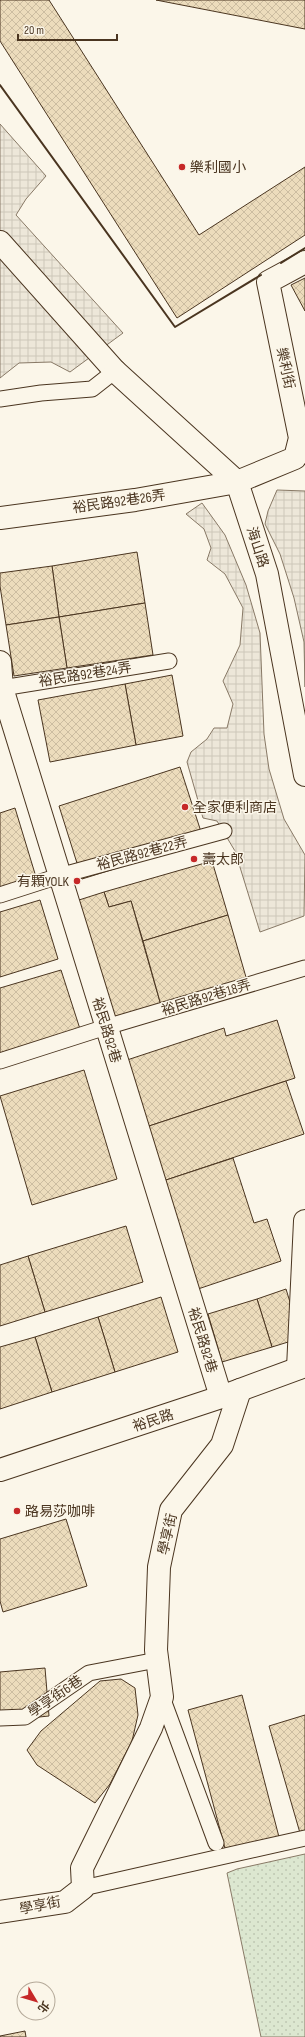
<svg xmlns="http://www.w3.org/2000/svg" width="305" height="2037" font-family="'Sofia Sans Condensed','Noto Sans TC',sans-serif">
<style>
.park{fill:url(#park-dots);stroke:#887966}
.plaza{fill:url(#plaza-grid);stroke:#887966}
.building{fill:url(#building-cross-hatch);stroke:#4a3520}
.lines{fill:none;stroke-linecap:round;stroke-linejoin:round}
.service-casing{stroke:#4a3520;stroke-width:17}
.pedestrian-casing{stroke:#4a3520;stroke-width:24}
.minor-casing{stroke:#4a3520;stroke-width:24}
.tertiary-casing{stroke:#4a3520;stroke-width:24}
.service{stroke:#fbf6e9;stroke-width:15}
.pedestrian{stroke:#fbf6e9;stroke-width:22}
.minor{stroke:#fbf6e9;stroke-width:22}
.tertiary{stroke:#fbf6e9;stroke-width:22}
.wall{stroke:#4a3520;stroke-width:2}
.poi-dot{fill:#c62828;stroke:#fbf6e9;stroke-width:1.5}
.labels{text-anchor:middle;stroke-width:3;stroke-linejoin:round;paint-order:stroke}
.poi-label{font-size:14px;fill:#4a3520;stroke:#fbf6e9;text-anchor:start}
.street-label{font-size:14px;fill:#4a3520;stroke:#fbf6e9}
</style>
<defs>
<pattern id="park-dots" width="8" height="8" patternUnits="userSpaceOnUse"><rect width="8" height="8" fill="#dce7d0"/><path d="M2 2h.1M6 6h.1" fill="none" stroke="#bec7b2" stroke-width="1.8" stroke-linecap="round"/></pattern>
<pattern id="plaza-grid" width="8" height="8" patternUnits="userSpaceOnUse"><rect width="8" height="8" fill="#ede7d9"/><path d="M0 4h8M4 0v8" fill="none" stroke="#cdc7ba"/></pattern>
<pattern id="building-cross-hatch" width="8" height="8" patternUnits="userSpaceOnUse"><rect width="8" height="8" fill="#ecdcbc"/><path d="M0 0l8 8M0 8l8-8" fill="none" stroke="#ccbda1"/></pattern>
</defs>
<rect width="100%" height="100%" fill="#fbf6e9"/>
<polygon class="park" points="305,1854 305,2037 261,2037 227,1873 237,1869"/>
<g class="plaza">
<polygon points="0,124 46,176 26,199 16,215 123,333 70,372 51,362 19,363 0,378"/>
<polygon points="277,490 305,491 305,687 304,642 294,598 280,554 265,524 268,511"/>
<polygon points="202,503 225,535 246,585 260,633 264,734 269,769 284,819 305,855 304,916 260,932 235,851 217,821 203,818 187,762 191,752 207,739 214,728 227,728 233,704 223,681 240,645 243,608 225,574 207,560 211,548 204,529 186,514"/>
</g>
<g class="building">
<polygon points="0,0 49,0 199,235 305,167 305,235 177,318 0,41"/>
<polygon points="156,0 305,0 305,29"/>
<polygon points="305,278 305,311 291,285"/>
<polygon points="137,552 145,603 59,617 52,566"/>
<polygon points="52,566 59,617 6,625 0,586 0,573"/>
<polygon points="145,603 153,655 67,668 59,617"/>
<polygon points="59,617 67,668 14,676 6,625"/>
<polygon points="172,675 183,736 136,745 125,684"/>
<polygon points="125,684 136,745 50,762 38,700"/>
<polygon points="180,767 204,841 82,879 59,806"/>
<polygon points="15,808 36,877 0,888 0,813"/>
<polygon points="212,861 228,915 143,941 131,901 109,907 104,892"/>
<polygon points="104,892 109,907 131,901 164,1016 117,1030 79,900"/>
<polygon points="40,900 58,959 0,977 0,912"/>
<polygon points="228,915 250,991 164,1016 143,941"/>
<polygon points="61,970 80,1029 0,1053 0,988"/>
<polygon points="277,1020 295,1078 146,1127 124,1061 224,1028 226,1036"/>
<polygon points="84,1070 117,1179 32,1205 0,1096"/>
<polygon points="286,1081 304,1134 163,1181 146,1127"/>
<polygon points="233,1158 254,1223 267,1219 281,1261 198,1289 163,1181"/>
<polygon points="126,1226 143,1282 45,1312 28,1256"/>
<polygon points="28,1256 45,1312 0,1326 0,1265"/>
<polygon points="286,1289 301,1338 272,1347 257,1299"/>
<polygon points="161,1297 178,1352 115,1372 98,1317"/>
<polygon points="257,1299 272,1347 222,1362 208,1314"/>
<polygon points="98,1317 115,1372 52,1392 35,1337"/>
<polygon points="35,1337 52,1392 0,1409 0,1347"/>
<polygon points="66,1519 87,1586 3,1612 0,1601 0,1539"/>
<polygon points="45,1668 49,1716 0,1721 0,1672"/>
<polygon points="121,1679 135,1688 138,1715 132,1741 110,1784 95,1803 37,1765 27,1750 41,1731 100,1681"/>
<polygon points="242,1695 279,1837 226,1852 188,1710"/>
<polygon points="305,1715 305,1831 300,1833 269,1726"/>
<polygon points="25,2031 26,2037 0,2037 0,2036"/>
</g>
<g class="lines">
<g class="service-casing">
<g id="service">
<polyline points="0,399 41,393 92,389 115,371"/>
<polyline points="2,688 169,661"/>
<polyline points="0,895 59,876 224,831"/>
<polyline points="0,1061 106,1027 305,968"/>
<polyline points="162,1697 216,1843"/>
<polyline points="0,1718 25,1717 89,1673 157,1660"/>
<polyline points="83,1888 305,1838"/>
</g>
</g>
<g class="pedestrian-casing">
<polyline id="pedestrian" points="0,242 115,371"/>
</g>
<g class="minor-casing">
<g id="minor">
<polyline points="115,371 237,482 267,574 305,775"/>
<polyline points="0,518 135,500 237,482 295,458 300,438 268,282 305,262"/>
<polyline points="0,662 2,688 221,1397"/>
<polyline points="298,1368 305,1221"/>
<polyline points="0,1912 65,1902 83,1888 82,1868 151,1728 162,1697 156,1650 159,1567 171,1510 222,1445 240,1390"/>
</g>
</g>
<g class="tertiary-casing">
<polyline id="tertiary" points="0,1470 221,1397 305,1366"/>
</g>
<use href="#service" class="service"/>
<use href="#pedestrian" class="pedestrian"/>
<use href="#minor" class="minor"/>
<use href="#tertiary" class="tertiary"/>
<g class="wall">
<polyline points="0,85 175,327 261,275"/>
<polyline points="281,263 305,248"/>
</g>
</g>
<g class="poi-dot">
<circle cx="182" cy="167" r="4"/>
<circle cx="185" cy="807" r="4"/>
<circle cx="194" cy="859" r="4"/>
<circle cx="77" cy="881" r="4"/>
<circle cx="17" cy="1511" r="4"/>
</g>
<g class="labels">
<g class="poi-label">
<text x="190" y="172">樂利國小</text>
<text x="193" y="812">全家便利商店</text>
<text x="202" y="864">壽太郎</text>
<text x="69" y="886" text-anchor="end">有顆YOLK</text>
<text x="25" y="1516">路易莎咖啡</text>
</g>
<g class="street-label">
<text transform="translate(286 368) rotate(78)" y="5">樂利街</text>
<text transform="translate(119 501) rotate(-8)" y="5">裕民路92巷26弄</text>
<text transform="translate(258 547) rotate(72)" y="5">海山路</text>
<text transform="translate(85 674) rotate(-9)" y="5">裕民路92巷24弄</text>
<text transform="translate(142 853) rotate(-15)" y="5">裕民路92巷22弄</text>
<text transform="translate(206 997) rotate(-17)" y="5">裕民路92巷18弄</text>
<text transform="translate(107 1030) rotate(73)" y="5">裕民路92巷</text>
<text transform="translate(203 1340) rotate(73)" y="5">裕民路92巷</text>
<text transform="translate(153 1420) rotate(-18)" y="5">裕民路</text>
<text transform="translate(167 1534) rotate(-77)" y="5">學享街</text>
<text transform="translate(55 1696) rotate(-34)" y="5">學享街6巷</text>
<text transform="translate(40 1905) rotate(-11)" y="5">學享街</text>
</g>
</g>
<g transform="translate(36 2001) rotate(128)"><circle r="19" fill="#fbf6e9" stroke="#b4a999"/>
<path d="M0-3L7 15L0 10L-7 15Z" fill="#c62828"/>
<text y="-6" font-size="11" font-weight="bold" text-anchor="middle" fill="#4a3520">北</text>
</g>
<path d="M18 34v6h99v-6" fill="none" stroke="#4a3520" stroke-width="2"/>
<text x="24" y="34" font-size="12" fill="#4a3520" stroke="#fbf6e9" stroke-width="3" paint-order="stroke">20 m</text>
</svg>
